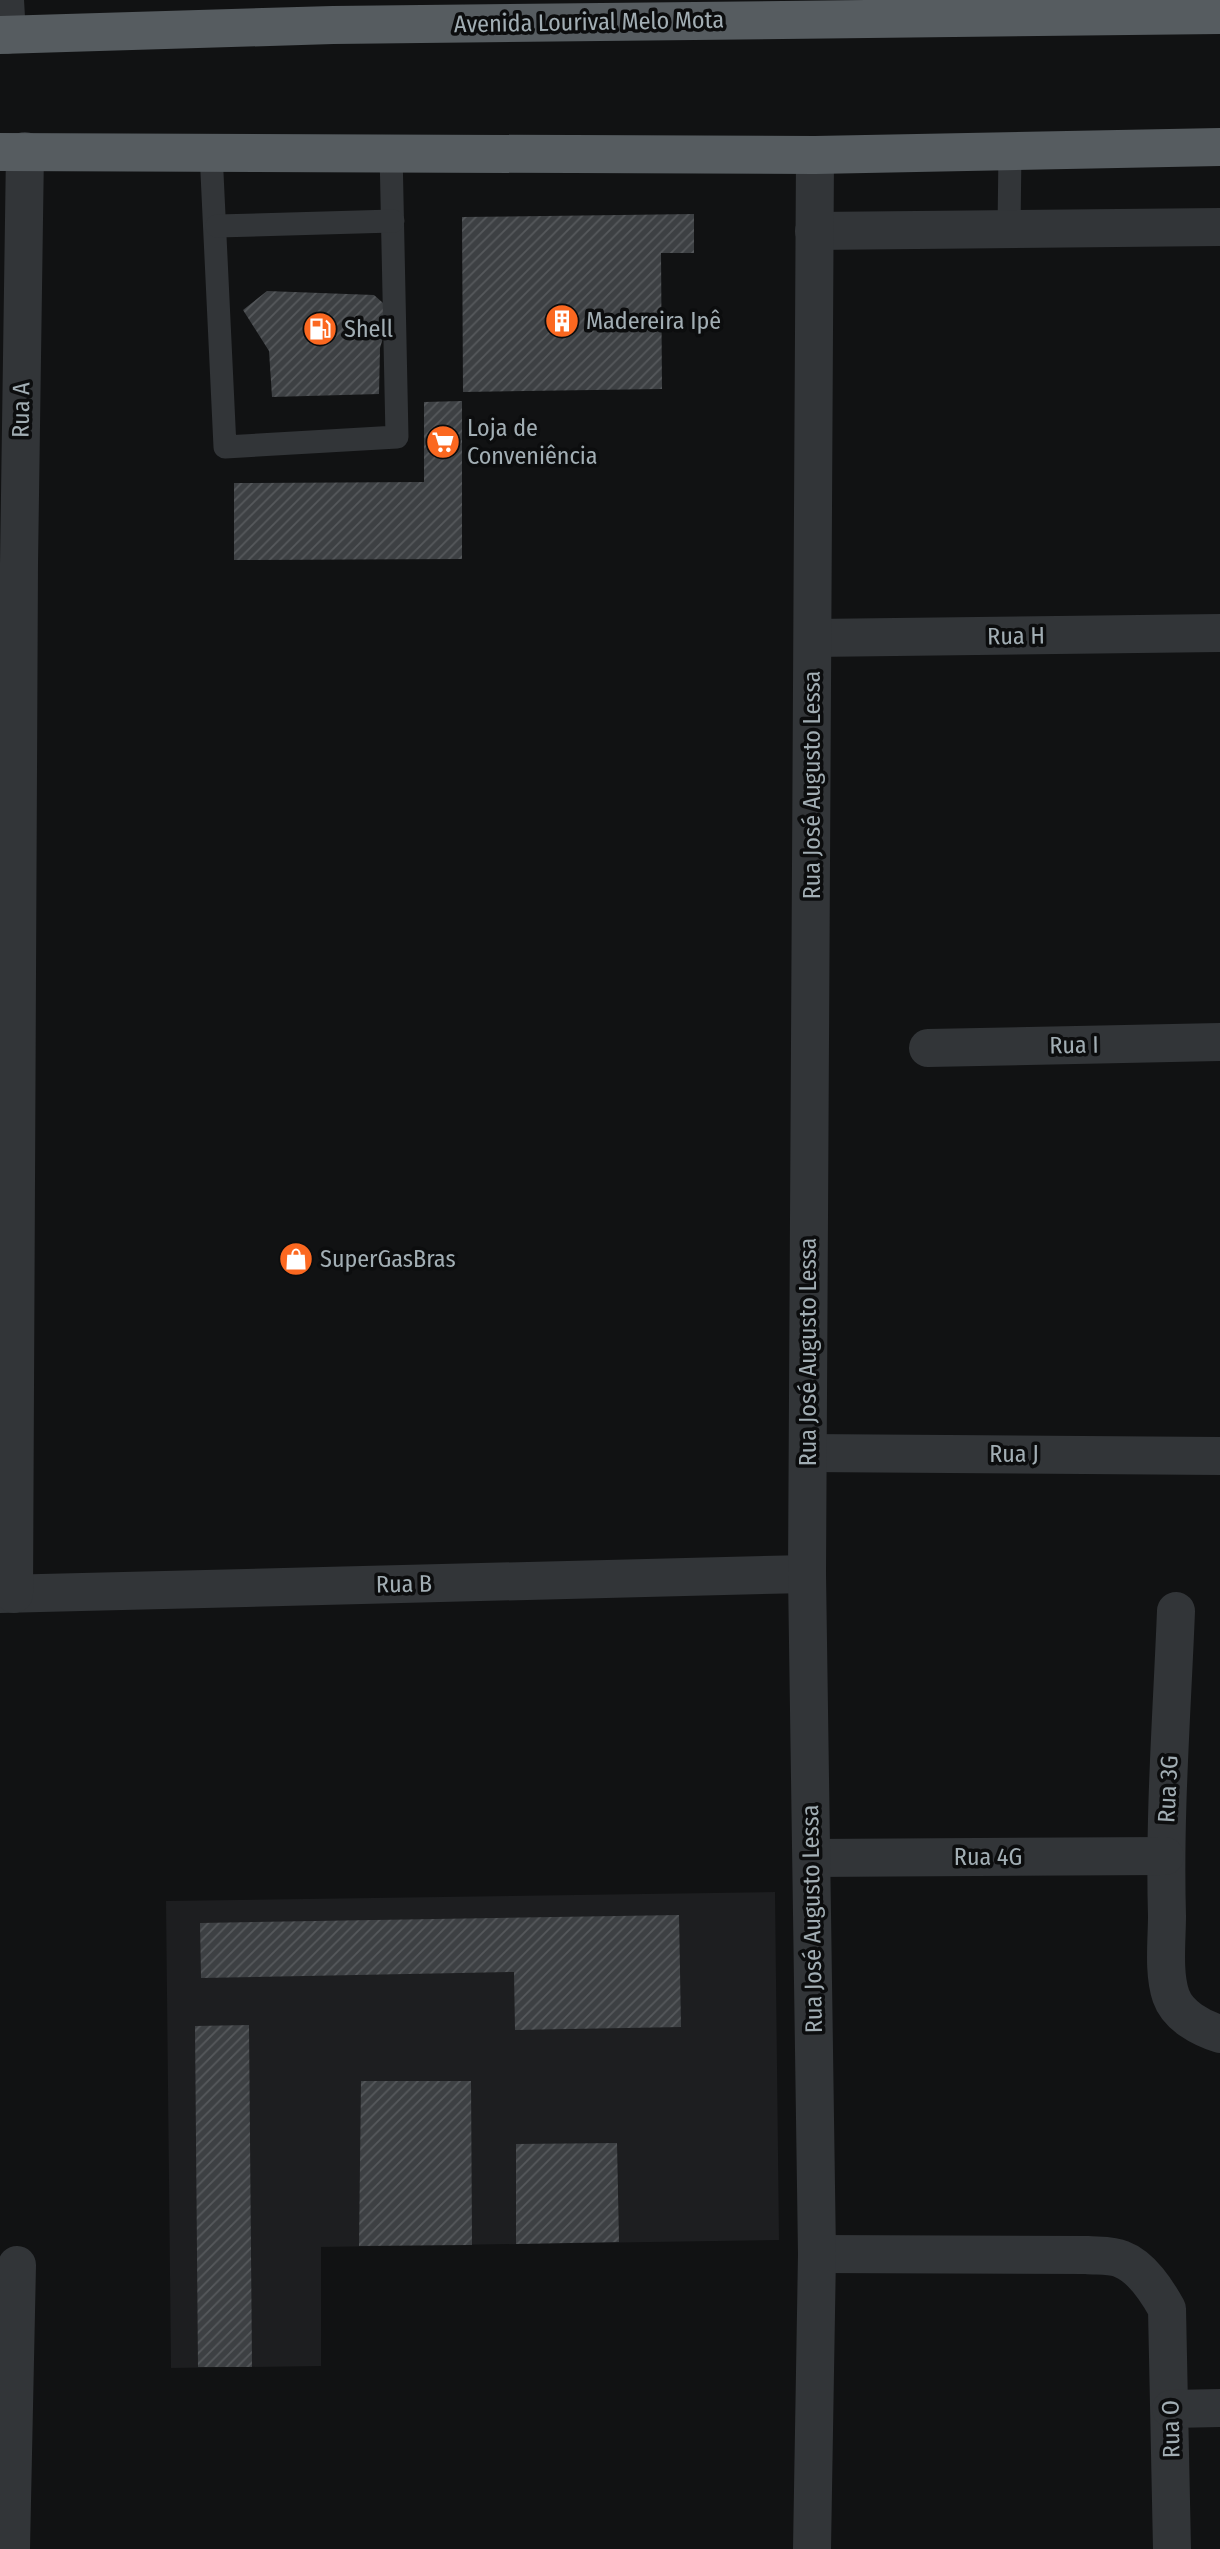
<svg xmlns="http://www.w3.org/2000/svg" width="1220" height="2549" font-family="'Fira Sans Condensed',sans-serif">
<style>
.built{fill:#1d1e20}
.building{fill:url(#building-hatch)}
.lines{fill:none;stroke-linecap:round;stroke-linejoin:round}
.service{stroke:#323538;stroke-width:23}
.minor{stroke:#323538;stroke-width:38}
.trunk{stroke:#565c60;stroke-width:38}
.labels{text-anchor:middle;stroke-width:7;stroke-linejoin:round;paint-order:stroke}
.street-label{font-size:24px;fill:#a2aeb4;stroke:#0c0d0e}
.poi-label{font-size:24px;fill:#a2aeb4;stroke:#0c0d0e;text-anchor:start}
</style>
<defs>
<pattern id="building-hatch" width="6" height="6" patternUnits="userSpaceOnUse" patternTransform="scale(1.75)"><rect width="6" height="6" fill="#3d4043"/><path d="M-1 1l2-2M0 6l6-6M5 7l2-2" fill="none" stroke="#56595c"/></pattern>
</defs>
<rect width="100%" height="100%" fill="#111213"/>
<polygon class="built" points="775,1892 779,2240 321,2247 321,2366 171,2368 166,1901"/>
<g class="building">
<polygon points="694,214 694,253 661,253 662,389 463,392 462,217"/>
<polygon points="267,291 374,295 391,310 380,348 379,394 272,397 269,351 243,310"/>
<polygon points="462,401 462,559 234,560 234,483 424,482 424,402"/>
<polygon points="679,1915 681,2027 515,2030 514,1972 201,1978 200,1923"/>
<polygon points="249,2025 252,2367 198,2367 195,2026"/>
<polygon points="361,2081 471,2081 472,2245 359,2246"/>
<polygon points="617,2143 619,2242 516,2244 516,2144"/>
</g>
<g class="lines">
<g class="service">
<polyline points="211,152 225,447 397,437 391,151"/>
<polyline points="217,226 393,221"/>
<polyline points="1009,229 1010,151"/>
</g>
<g class="minor">
<polyline points="5,0 7,35"/>
<polyline points="814,231 1220,227"/>
<polyline points="813,638 1220,633"/>
<polyline points="928,1048 1220,1042"/>
<polyline points="808,1453 1220,1456"/>
<polyline points="0,1594 807,1574"/>
<polyline points="14,1594 19,564 25,151"/>
<path d="M1176 1611C1172 1712 1164 1814 1167 1916 1167 1940 1163 1973 1171 1996 1178 2016 1201 2028 1220 2034"/>
<polyline points="812,1858 1165,1856"/>
<path d="M817 2254 1087 2255C1097 2256 1112 2255 1121 2259 1142 2267 1157 2291 1167 2309L1172 2549"/>
<polyline points="1171,2409 1220,2408"/>
<polyline points="11,2549 17,2265"/>
<polyline points="812,2549 817,2254 807,1574 815,155"/>
</g>
<g class="trunk">
<polyline points="0,35 333,25 1220,15"/>
<polyline points="0,152 815,155 1220,147"/>
</g>
</g>
<defs>
<g id="building-disc" transform="scale(1.75)"><circle r="9.5" fill="#fb6820" stroke="#0c0d0e"/><path d="M-4-6H4V6H1V3H-1V6H-4ZM-2.5-4.3h1.7v1.8h-1.7ZM.8-4.3h1.7v1.8H.8ZM-2.5-1h1.7V.8h-1.7ZM.8-1h1.7V.8H.8Z" fill="#fff"/></g>
<g id="fuel-disc" transform="scale(1.75)"><circle r="9.5" fill="#fb6820" stroke="#0c0d0e"/><path d="M-5.5-6h7V0h2V4h1.3V-2.5L3-4.5l.8-.8L6-3V5H2.5V1h-1V6h-7ZM-4.2-4.7v3.2H.2V-4.7Z" fill="#fff"/></g>
<g id="supermarket-disc" transform="scale(1.75)"><circle r="9.5" fill="#fb6820" stroke="#0c0d0e"/><path d="M-6-5.5h2.5l.6 2H6L4.5 2H-2.5L-4.4-4H-6ZM-1.5 3.2a1.3 1.3 0 1 0 .1 0ZM3 3.2a1.3 1.3 0 1 0 .1 0Z" fill="#fff"/></g>
<g id="shop-disc" transform="scale(1.75)"><circle r="9.5" fill="#fb6820" stroke="#0c0d0e"/><path d="M-5-2.5h2.3a2.7 3.5 0 0 1 5.4 0H5L5.5 6h-11ZM-1.5-2.5h3a1.5 2.3 0 0 0-3 0Z" fill="#fff"/></g>
</defs>
<g fill-rule="evenodd">
<use href="#building-disc" x="562" y="321"/>
<use href="#fuel-disc" x="320" y="329"/>
<use href="#supermarket-disc" x="443" y="442"/>
<use href="#shop-disc" x="296" y="1259"/>
</g>
<g class="labels">
<g class="street-label">
<text transform="translate(589 22) rotate(-1)" y="8">Avenida Lourival Melo Mota</text>
<text transform="translate(21 410) rotate(-89)" y="8">Rua A</text>
<text transform="translate(1016 636) rotate(-1)" y="8">Rua H</text>
<text transform="translate(812 785) rotate(-90)" y="8">Rua José Augusto Lessa</text>
<text transform="translate(1074 1045) rotate(-1)" y="8">Rua I</text>
<text transform="translate(808 1352) rotate(-90)" y="8">Rua José Augusto Lessa</text>
<text x="1014" y="1462">Rua J</text>
<text transform="translate(404 1584) rotate(-1)" y="8">Rua B</text>
<text transform="translate(1168 1789) rotate(-87)" y="8">Rua 3G</text>
<text x="988" y="1865">Rua 4G</text>
<text transform="translate(812 1919) rotate(-91)" y="8">Rua José Augusto Lessa</text>
<text transform="translate(1171 2429) rotate(-91)" y="8">Rua O</text>
</g>
<g class="poi-label">
<text x="586" y="329">Madereira Ipê</text>
<text x="344" y="337">Shell</text>
<text x="467" y="436">Loja de<tspan x="467" dy="28">Conveniência</tspan></text>
<text x="320" y="1267">SuperGasBras</text>
</g>
</g>
</svg>
